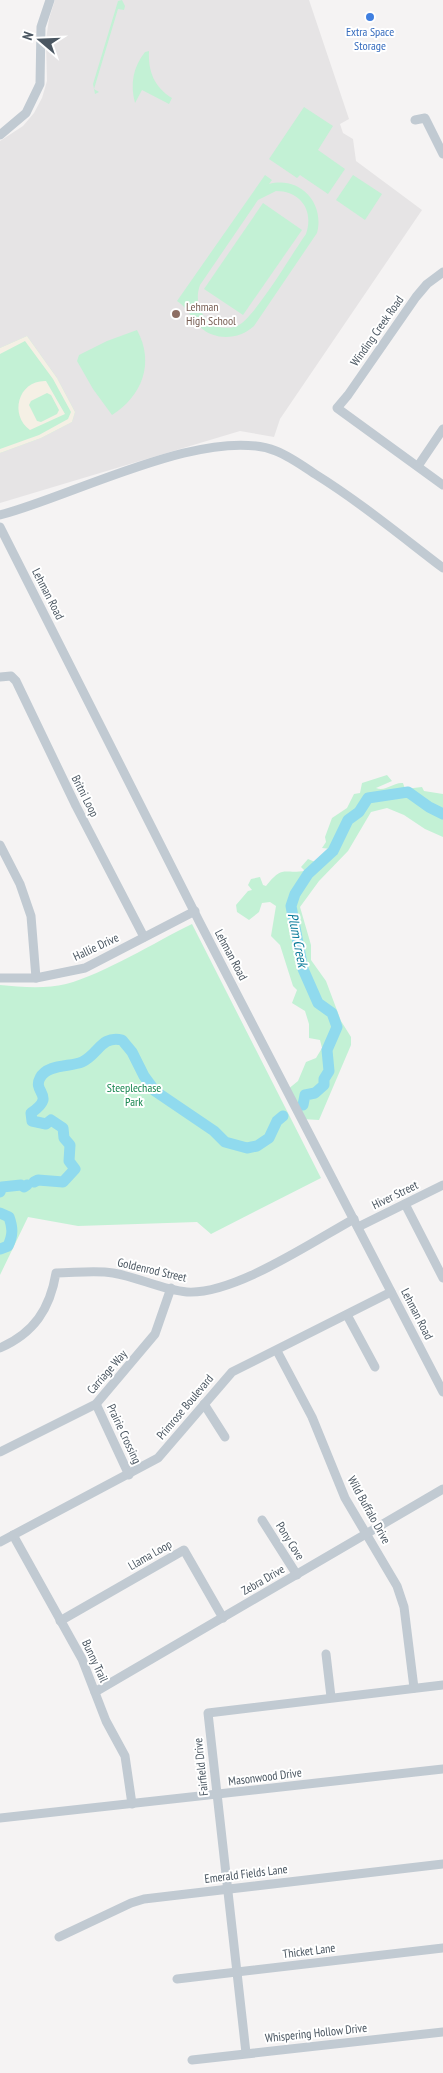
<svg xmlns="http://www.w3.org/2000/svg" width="443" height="2073" font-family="'PT Sans Narrow',sans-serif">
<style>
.education{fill:#e6e4e5}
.green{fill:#c3f1d5;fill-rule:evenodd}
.sand{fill:#f5f0e5;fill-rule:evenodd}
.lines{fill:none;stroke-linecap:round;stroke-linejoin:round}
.river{stroke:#90daee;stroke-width:11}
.minor{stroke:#c1cad2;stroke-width:9}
.shop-dot{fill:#3f7fe0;stroke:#fff;stroke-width:2}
.education-dot{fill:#8d6e63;stroke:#fff;stroke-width:2}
.labels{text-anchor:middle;stroke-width:4;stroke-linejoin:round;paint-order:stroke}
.shop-label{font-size:12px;fill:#366cbe;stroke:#fff}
.education-label{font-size:12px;fill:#785e54;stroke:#fff;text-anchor:start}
.street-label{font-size:12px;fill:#4a5661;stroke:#fff}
.park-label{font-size:12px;fill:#17864f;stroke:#fff}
.water-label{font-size:14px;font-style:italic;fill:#0c7c9b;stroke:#fff}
</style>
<rect width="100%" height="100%" fill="#f5f3f3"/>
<polygon class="education" points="55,0 309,0 349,119 340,124 343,133 353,139 356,161 422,210 280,419 274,437 240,431 0,503 0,141 23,126 34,113 42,98 47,81 46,40 49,19"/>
<g class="green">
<polygon points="122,0 125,6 124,10 118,9 94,89 99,92 95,94 93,84 118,1"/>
<path d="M149 51C148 71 154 87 172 98L169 104 142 90 135 103C130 84 133 67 145 52Z"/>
<polygon points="304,107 333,126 318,150 345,169 328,194 300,175 297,178 269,159"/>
<path d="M265 175 272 180 269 184C300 176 325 203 317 233L254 326C239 340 215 341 200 327 189 317 191 311 177 301ZM276 191C301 191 314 211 306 234 293 252 254 319 237 326 211 335 191 309 200 285L258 200Z"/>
<polygon points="353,175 382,194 365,220 336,200"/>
<polygon points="263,203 302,230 243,315 204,289"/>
<path d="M137 330C155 363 142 396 112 415L93 389 77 361 79 355 107 341Z"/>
<polygon points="27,336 57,378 75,412 72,422 41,438 0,453 0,348"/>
<path d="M387 775 392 781 376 788C386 792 393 782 403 783L405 789 422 787 424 791 443 794V837L425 829 404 815 387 808 371 812 348 851 319 881 300 907 311 945V960L326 981 341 1021 351 1037V1045L319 1120 302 1119 287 1090 298 1081 306 1062 316 1058 322 1048 320 1040 309 1038V1024L305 1011 292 1003 297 990 293 986 280 945 271 936 276 906 270 902 262 903 259 912 249 920 237 912 236 905 248 891 252 890 248 885 251 879 260 877 263 885 266 886C283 865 282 874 305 871L301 867 308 859 315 862 323 858 331 849 322 848 326 842 325 837 332 818 347 808 354 794 360 793 362 783Z"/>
<path d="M192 924 321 1178 211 1234 197 1222 78 1226 28 1217 0 1275V985C21 987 45 989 66 984 104 974 155 942 192 924Z"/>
</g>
<g class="sand">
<polygon points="27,336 57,378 75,412 72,422 41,438 0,453 0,449 39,435 68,419 71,412 53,379 25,341 0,354 0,348"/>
<path d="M46 381 65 414 30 430C9 415 18 380 46 381ZM47 393 51 395 59 410 57 414 41 422 37 421 29 405 31 401Z"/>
</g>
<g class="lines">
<g class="river">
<polyline points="303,1105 305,1095 315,1093 324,1085 324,1079 329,1071 327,1050 337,1027 332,1013 318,1003 303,969 291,906 295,894 308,874 333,851 348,820 359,812 368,798 408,792 429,807 443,814"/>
<path d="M34 1182 38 1180 63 1182 75 1169 69 1161 70 1145 64 1138 63 1128 51 1120 46 1124 32 1121 31 1113C57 1095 32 1093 40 1078 47 1064 70 1067 82 1062 98 1055 101 1035 122 1040L132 1052 144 1076 155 1091 214 1131 225 1142 247 1148 257 1146 269 1138 277 1121 283 1116"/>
<polyline points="0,1192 2,1187 21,1185 24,1187 27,1185"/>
<path d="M0 1213 9 1217C13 1228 13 1235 8 1246L0 1249"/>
</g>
<g class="minor">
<polyline points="415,120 425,118 443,154"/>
<polyline points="0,135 26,113 40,84 41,27 50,0"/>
<polyline points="443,272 427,284 416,297 348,395 337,408 443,485"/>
<polyline points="418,466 443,429"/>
<path d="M0 515C71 497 208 424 276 451 289 456 303 466 315 474 360 502 401 536 443 568"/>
<polyline points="0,527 200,923 443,1392"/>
<polyline points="0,677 11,676 16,681 76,806 144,937"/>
<polyline points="0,845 20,884 31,916 36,978"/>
<polyline points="0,978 36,978 85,968 195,911"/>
<polyline points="405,1204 443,1278"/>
<polyline points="358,1227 443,1185"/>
<polyline points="347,1315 375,1367"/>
<path d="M0 1348C34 1333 50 1309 56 1273 74 1273 95 1270 113 1273 138 1277 162 1290 187 1292 234 1295 312 1242 354 1219"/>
<polyline points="277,1351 312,1417 345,1498 397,1586 404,1607 414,1688"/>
<polyline points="96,1404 129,1475"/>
<polyline points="204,1404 225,1437"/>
<polyline points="0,1452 96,1404 155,1334 171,1288"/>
<polyline points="262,1520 297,1575"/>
<polyline points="13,1535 82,1659 106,1721 125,1756 132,1804"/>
<polyline points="0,1542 158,1458 232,1372 391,1292"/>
<polyline points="60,1621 184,1550 223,1618"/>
<polyline points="326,1654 331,1697"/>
<polyline points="95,1692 443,1489"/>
<polyline points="0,1818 443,1769"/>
<polyline points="59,1937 131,1903 144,1899 443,1864"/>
<polyline points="177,1979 443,1948"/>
<polyline points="246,2053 208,1713 443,1685"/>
<polyline points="192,2060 443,2032"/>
</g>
</g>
<circle class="shop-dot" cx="370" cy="17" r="5"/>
<circle class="education-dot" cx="176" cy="314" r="5"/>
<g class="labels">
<g class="shop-label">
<text x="370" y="36">Extra Space<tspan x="370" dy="14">Storage</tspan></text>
</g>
<g class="education-label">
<text x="186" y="311">Lehman<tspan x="186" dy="14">High School</tspan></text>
</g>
<g class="street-label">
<text transform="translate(377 331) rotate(-55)" y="4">Winding Creek Road</text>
<text transform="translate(48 594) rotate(63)" y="4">Lehman Road</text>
<text transform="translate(85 796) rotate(63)" y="4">Britni Loop</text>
<text transform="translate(96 947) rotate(-25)" y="4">Hallie Drive</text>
<text transform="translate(231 955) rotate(62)" y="4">Lehman Road</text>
<text transform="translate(395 1195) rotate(-26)" y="4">Hiver Street</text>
<text transform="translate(152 1270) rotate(13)" y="4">Goldenrod Street</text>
<text transform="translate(417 1314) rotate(63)" y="4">Lehman Road</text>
<text transform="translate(107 1372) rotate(-49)" y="4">Carriage Way</text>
<text transform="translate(185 1407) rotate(-50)" y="4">Primrose Boulevard</text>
<text transform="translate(124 1434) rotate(65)" y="4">Prairie Crossing</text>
<text transform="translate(369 1510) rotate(61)" y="4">Wild Buffalo Drive</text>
<text transform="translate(290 1541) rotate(58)" y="4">Pony Cove</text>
<text transform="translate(150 1555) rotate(-30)" y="4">Llama Loop</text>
<text transform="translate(263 1580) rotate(-30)" y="4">Zebra Drive</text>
<text transform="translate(95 1661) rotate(65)" y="4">Bunny Trail</text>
<text transform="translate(201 1767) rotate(-96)" y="4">Fairfield Drive</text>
<text transform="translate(265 1777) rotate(-7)" y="4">Masonwood Drive</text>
<text transform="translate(246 1874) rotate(-7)" y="4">Emerald Fields Lane</text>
<text transform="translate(309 1951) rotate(-7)" y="4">Thicket Lane</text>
<text transform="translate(316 2033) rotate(-6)" y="4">Whispering Hollow Drive</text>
</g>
<g class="park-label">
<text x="134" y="1092">Steeplechase<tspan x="134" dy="14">Park</tspan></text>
</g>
<g class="water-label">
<text transform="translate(298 940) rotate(79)" y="5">Plum Creek</text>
</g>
</g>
<g transform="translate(40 40) rotate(289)" stroke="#ffffff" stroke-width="4" paint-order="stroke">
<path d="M0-4L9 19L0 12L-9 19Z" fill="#4a5661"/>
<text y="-8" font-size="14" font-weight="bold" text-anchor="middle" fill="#4a5661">N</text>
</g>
</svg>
